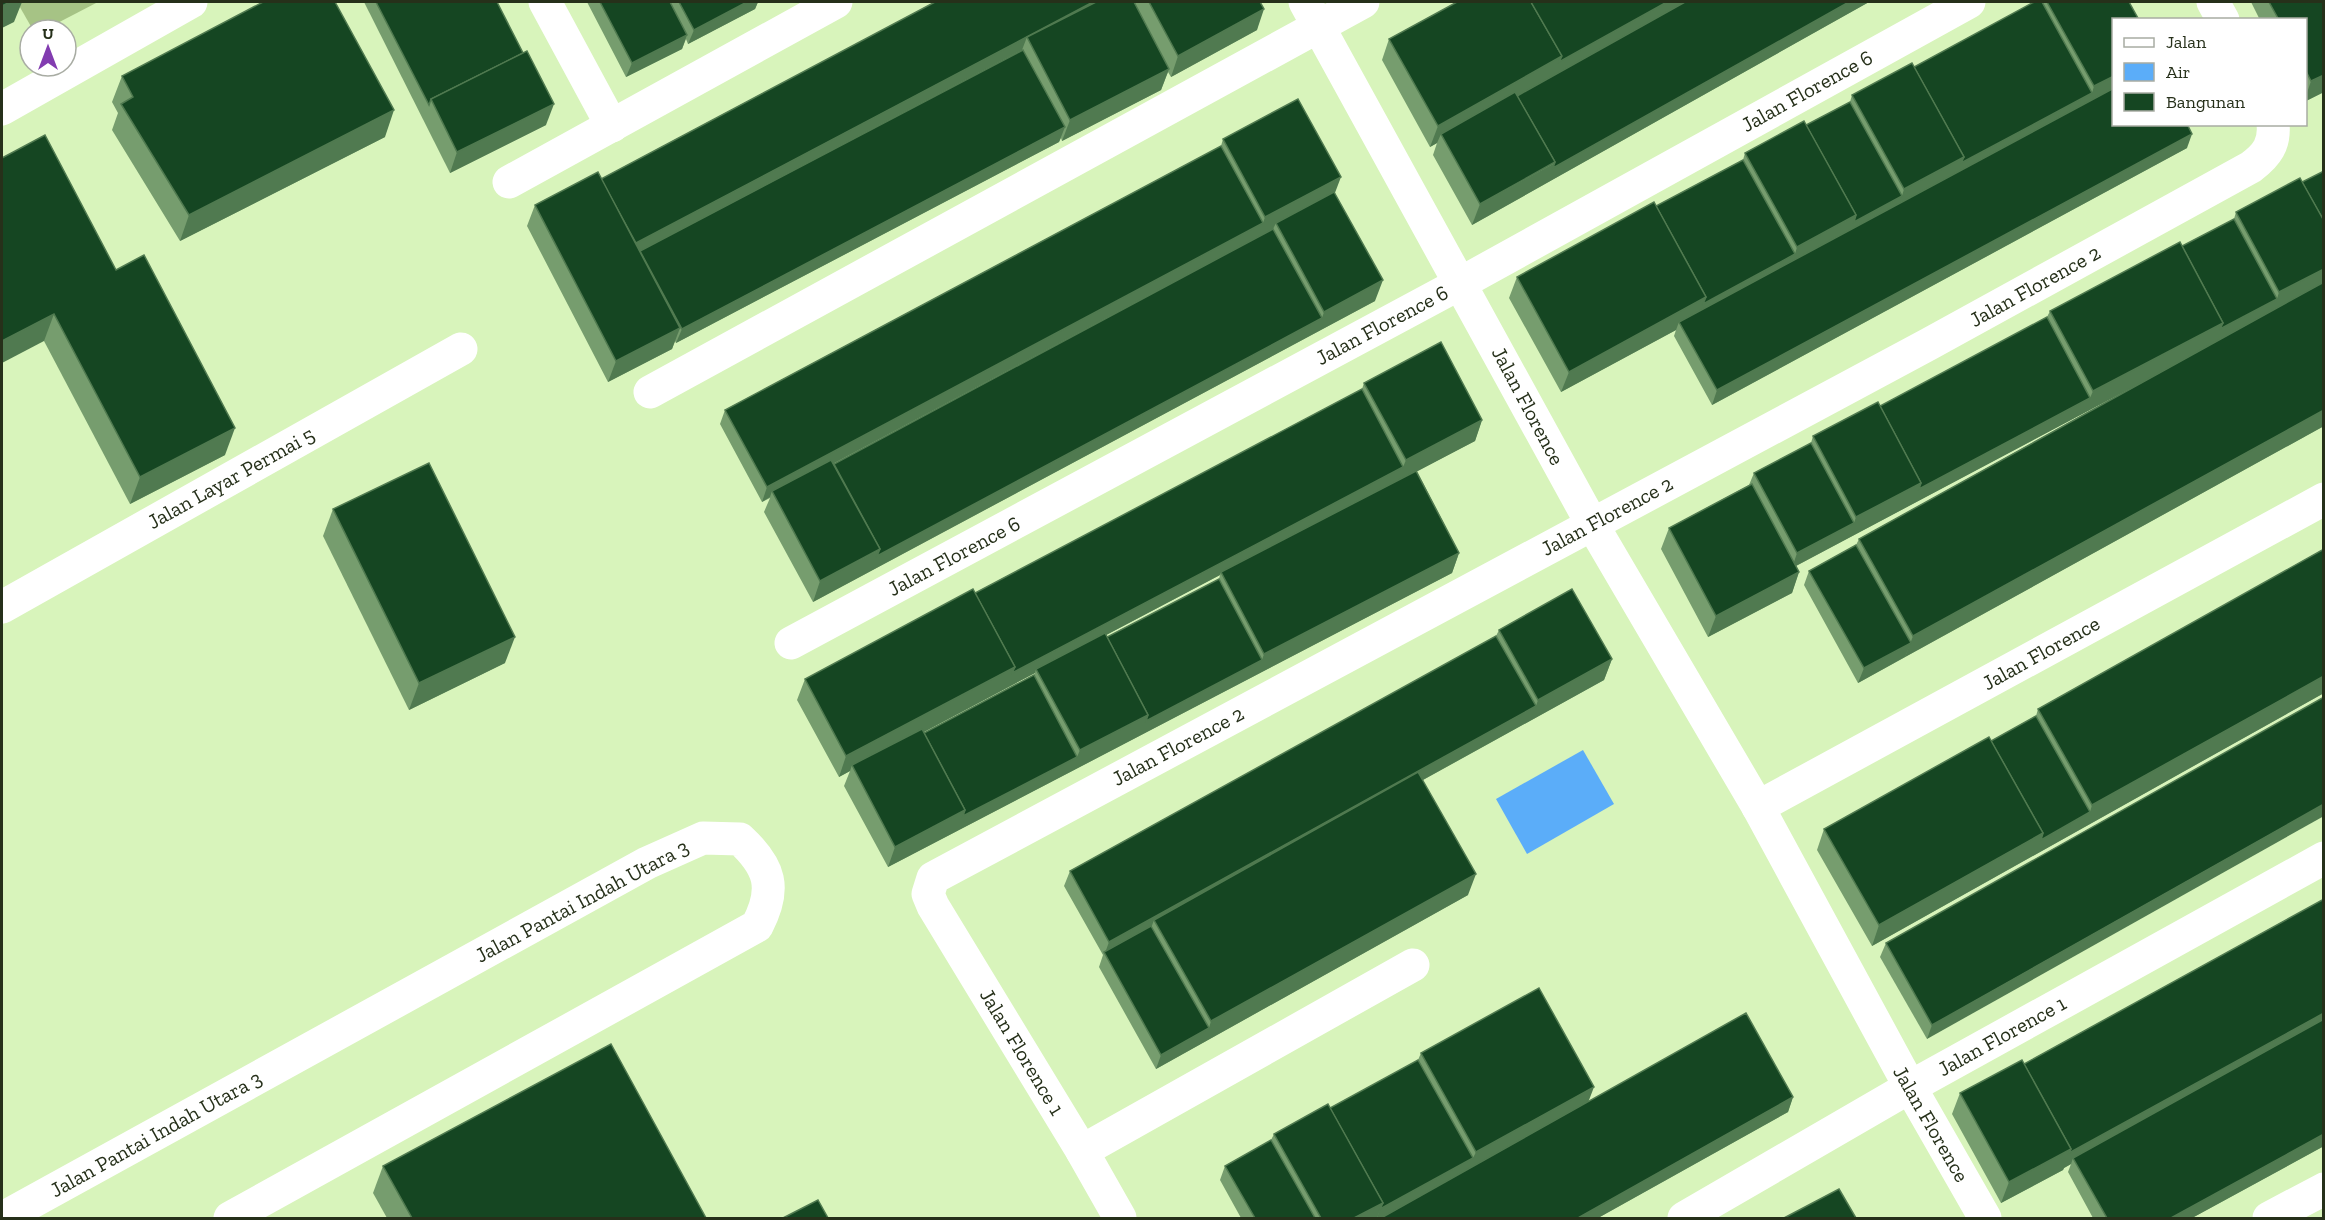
<svg xmlns="http://www.w3.org/2000/svg" width="2325" height="1220" font-family="'Zilla Slab',serif">
<style>
.green{fill:#a6c385}
.water{fill:#5badf9}
.lines{fill:none;stroke-linecap:round;stroke-linejoin:round}
.minor{stroke:#fff;stroke-width:33}
.wall{fill:#769d6e;fill-rule:evenodd}
.shaded-wall{fill:#507a50}
.building{fill:#154622;stroke:#507a50;stroke-width:1.5}
.labels{text-anchor:middle;stroke-width:6;stroke-linejoin:round;paint-order:stroke}
.street-label{font-size:21px;fill:#26301a;stroke:#fff}
</style>
<rect width="100%" height="100%" fill="#d8f4bb"/>
<polygon class="green" points="17,2 98,2 44,30 33,30"/>
<polygon class="water" points="1583,750 1614,804 1527,854 1496,799"/>
<g class="lines">
<g class="minor">
<polyline points="545,2 612,126"/>
<polyline points="1305,2 1592,524 1758,807 1910,1087 1985,1218"/>
<polyline points="2213,2 2223,20"/>
<polyline points="2,109 191,2"/>
<polyline points="509,182 836,2"/>
<polyline points="650,392 1363,2"/>
<polyline points="2,607 461,349"/>
<polyline points="791,643 1461,283 1969,2"/>
<polyline points="1758,807 2324,499"/>
<polyline points="1082,1151 1413,965"/>
<path d="M3 1218 647 863 703 838 740 839C770 867 777 888 757 926L230 1218"/>
<path d="M1120 1218 1082 1151 933 906 928 894 933 878 1929 344 2251 167C2267 155 2275 144 2273 124"/>
<polyline points="1684,1218 1910,1087 2324,858"/>
<polyline points="2269,1218 2324,1189"/>
</g>
</g>
<g class="wall">
<polygon points="364,2 497,2 546,125 450,173"/>
<polygon points="587,2 758,2 755,9 688,44 686,39 682,49 626,77"/>
<polygon points="935,2 1260,2 1257,30 1171,77 1168,72 1161,90 1062,141 1061,138 1059,142 676,343 675,341 672,349 608,382 527,226 535,205 601,179"/>
<polygon points="1457,2 1869,2 1472,225 1433,155 1437,143 1430,147 1382,60 1389,39"/>
<polygon points="2034,2 2129,2 2114,20 2187,148 1712,405 1674,336 1676,330 1561,392 1509,298 1517,277 1656,206 1743,160 1745,153 1806,125 1850,102 1852,95 1914,67"/>
<polygon points="2251,2 2324,2 2324,92 2306,101 2306,20 2260,20"/>
<polygon points="122,76 385,137 180,241 112,130 118,113 112,102"/>
<path d="M1223 139 1335 193 1375 301 813 602 764 512 770 498 762 502 720 424 725 410 1221 146ZM1273 229 834 464H833Z"/>
<polygon points="2,158 116,270 225,455 130,504 44,341"/>
<polygon points="2300,178 2324,426 1858,683 1804,585 1809,571 1856,545 1859,539 2134,386 1796,566 1799,572 1792,593 1708,637 1661,549 1669,528 1749,485 1754,473 1811,443 1813,436 1880,406 2047,317 2050,311 2182,246 2234,219 2236,212"/>
<path d="M1364 383 1482 420 1475 441 1417 471 1459 553 1452 573 888 867 844 786 850 771 839 777 797 700 805 679 975 593 1362 389ZM1220 575 1219 579 1107 637 1106 635ZM1035 673 1034 675 924 733V732Z"/>
<polygon points="333,509 505,663 409,710 323,536"/>
<polygon points="2324,549 2324,693 1872,946 1817,850 1824,829 1991,741 2036,716 2038,709"/>
<polygon points="1499,630 1612,659 1604,680 1423,780 1468,895 1156,1069 1099,967 1103,955 1064,886 1070,871 1496,636"/>
<polygon points="2324,697 1927,1039 1880,957 1886,943"/>
<polygon points="2324,899 2324,1146 2192,1218 2093,1218 2068,1172 2071,1164 2064,1168 2063,1170 2001,1203 1952,1114 1960,1093 2024,1064"/>
<polygon points="1421,1053 1588,1102 1793,1097 1788,1112 1598,1218 1241,1218 1220,1180 1225,1166 1271,1140 1274,1134 1330,1108 1418,1060"/>
<polygon points="383,1166 706,1218 387,1218 373,1193"/>
</g>
<g class="shaded-wall">
<polygon points="10,2 22,2 14,22 2,28 2,6"/>
<polygon points="747,2 758,2 755,9 688,44 694,30"/>
<polygon points="1093,2 1115,2 1027,37 1022,50 640,251 640,253 631,258 636,243"/>
<polygon points="1667,2 1688,2 1513,100 1441,134 1437,143 1430,147 1438,126 1562,56"/>
<polygon points="1849,2 1869,2 1472,225 1480,204"/>
<polygon points="1264,9 1257,30 1171,77 1178,56"/>
<polygon points="687,35 682,49 626,77 632,63"/>
<polygon points="1169,69 1161,90 1062,141 1070,120"/>
<polygon points="2324,75 2324,92 2306,101 2306,96 2311,81"/>
<polygon points="2114,76 2114,93 1679,322 1676,330 1561,392 1569,372 1706,297 1795,254 1797,247 1856,215 1902,196 1904,189 1964,157 2092,93 2094,86"/>
<polygon points="554,104 546,125 450,173 457,152"/>
<polygon points="394,110 385,137 180,241 189,215"/>
<polygon points="1065,127 1059,142 676,343 682,329"/>
<polygon points="2192,134 2187,148 1712,405 1717,390"/>
<polygon points="1341,177 1333,198 1276,223 1273,229 774,495 772,491 770,497 762,502 767,487 1263,223 1265,217"/>
<polygon points="2324,269 2324,286 1792,568 1797,553 1854,523 1856,517 1921,483 2090,398 2093,391 2223,323 2277,299 2279,292"/>
<polygon points="1383,280 1375,301 813,602 820,581 1322,318 1324,312"/>
<polygon points="54,314 44,341 2,363 2,341"/>
<polygon points="680,328 672,349 608,382 616,361"/>
<polygon points="2324,410 2324,426 1905,657 1913,636"/>
<polygon points="1482,420 1475,441 1222,574 1221,572 1220,575 1038,671 1036,669 1035,673 854,769 852,765 850,771 839,777 846,756 1015,667 1403,467 1406,460"/>
<polygon points="235,428 225,455 130,504 140,477"/>
<polygon points="1459,553 1452,573 888,867 895,847 965,810 1077,757 1080,750 1148,715 1262,660 1264,654"/>
<polygon points="1799,572 1792,593 1708,637 1716,616"/>
<polygon points="515,637 505,663 409,710 419,683"/>
<polygon points="1911,643 1905,657 1858,683 1864,668"/>
<polygon points="1612,659 1604,680 1158,926 1154,920 1150,931 1105,953 1109,942 1536,706 1538,700"/>
<polygon points="2324,676 2324,693 1872,946 1879,925 2043,833 2090,812 2092,805"/>
<polygon points="2324,804 2324,816 1927,1039 1932,1025"/>
<polygon points="1476,874 1468,895 1156,1069 1161,1055 1209,1028 1211,1021"/>
<polygon points="2324,1013 2324,1025 2073,1158 2071,1164 2064,1168 2063,1170 2001,1203 2009,1182"/>
<polygon points="1594,1087 1586,1108 1385,1218 1377,1218 1380,1209 1473,1158 1476,1152"/>
<polygon points="1793,1097 1788,1112 1598,1218 1578,1218"/>
<polygon points="2324,1134 2324,1146 2192,1218 2171,1218"/>
<polygon points="1383,1203 1377,1218 1354,1218"/>
</g>
<g class="building">
<polygon points="2,2 10,2 2,6"/>
<polygon points="263,2 335,2 394,110 189,215 121,104 133,97 122,76"/>
<polygon points="376,2 497,2 523,53 431,99 429,105"/>
<polygon points="600,2 670,2 687,35 632,63"/>
<polygon points="679,2 747,2 694,30"/>
<polygon points="935,2 1093,2 636,243 601,179"/>
<polygon points="1096,2 1134,2 1169,69 1070,120 1027,37"/>
<polygon points="1149,2 1260,2 1264,9 1178,56"/>
<polygon points="1457,2 1531,2 1562,56 1438,126 1389,39"/>
<polygon points="1531,2 1667,2 1559,62 1562,56"/>
<polygon points="1685,2 1849,2 1553,168 1555,162 1517,96"/>
<polygon points="2034,2 2042,2 2092,93 1961,163 1964,157 1914,67"/>
<polygon points="2047,2 2129,2 2139,20 2114,20 2114,76 2094,86"/>
<polygon points="2269,2 2324,2 2324,75 2311,81 2306,71 2306,20 2279,20"/>
<polygon points="1023,50 1065,127 682,329 640,251"/>
<polygon points="527,51 554,104 457,152 431,99"/>
<polygon points="1912,63 1964,157 1904,189 1852,95"/>
<polygon points="2114,88 2114,124 2187,124 2192,134 1717,390 1679,322"/>
<polygon points="1515,92 1555,162 1480,204 1441,134"/>
<polygon points="1298,99 1341,177 1265,217 1223,139"/>
<polygon points="1850,102 1902,196 1854,222 1856,215 1806,125"/>
<polygon points="1804,121 1856,215 1797,247 1745,153"/>
<polygon points="45,135 116,270 144,255 235,428 140,477 54,314 2,341 2,158"/>
<polygon points="1221,146 1263,223 767,487 725,410"/>
<polygon points="1743,160 1795,254 1703,304 1706,297 1656,206"/>
<polygon points="2324,171 2324,221 2302,182"/>
<polygon points="598,172 680,328 616,361 535,205"/>
<polygon points="2300,178 2324,221 2324,269 2279,292 2236,212"/>
<polygon points="1334,192 1383,280 1324,312 1276,223"/>
<polygon points="1654,202 1706,297 1569,372 1517,277"/>
<polygon points="2234,219 2277,299 2220,329 2223,323 2182,246"/>
<polygon points="1273,229 1322,318 877,556 880,549 834,464"/>
<polygon points="2180,242 2223,323 2093,391 2050,311"/>
<polygon points="2324,282 2324,410 1913,636 1859,539"/>
<polygon points="2047,317 2090,398 1919,489 1921,483 1880,406"/>
<polygon points="1441,342 1482,420 1406,460 1364,383"/>
<polygon points="1362,389 1403,467 1012,673 1015,667 975,593"/>
<polygon points="1878,402 1921,483 1856,517 1813,436"/>
<polygon points="1811,443 1854,523 1797,553 1754,473"/>
<polygon points="831,460 880,549 820,581 772,491"/>
<polygon points="429,463 515,637 419,683 333,509"/>
<polygon points="1416,471 1459,553 1264,654 1221,572"/>
<polygon points="1752,484 1799,572 1716,616 1669,528"/>
<polygon points="1856,545 1911,643 1864,668 1809,571"/>
<polygon points="2324,549 2324,676 2092,805 2038,709"/>
<polygon points="1219,579 1262,660 1146,721 1148,715 1107,637"/>
<polygon points="973,589 1015,667 846,756 805,679"/>
<polygon points="1572,589 1612,659 1538,700 1499,630"/>
<polygon points="1105,633 1148,715 1080,750 1036,669"/>
<polygon points="1496,636 1536,706 1109,942 1070,871"/>
<polygon points="1034,675 1077,757 963,816 965,810 924,733"/>
<polygon points="2324,697 2324,804 1932,1025 1886,943"/>
<polygon points="2036,716 2090,812 2041,840 2043,833 1991,741"/>
<polygon points="922,729 965,810 895,847 852,765"/>
<polygon points="1989,737 2043,833 1879,925 1824,829"/>
<polygon points="1418,772 1476,874 1211,1021 1154,920"/>
<polygon points="2324,899 2324,1013 2069,1153 2071,1149 2024,1064"/>
<polygon points="1151,926 1209,1028 1161,1055 1104,952"/>
<polygon points="1539,988 1594,1087 1476,1152 1421,1053"/>
<polygon points="1746,1013 1793,1097 1578,1218 1381,1218"/>
<polygon points="2324,1019 2324,1134 2171,1218 2107,1218 2073,1158"/>
<polygon points="611,1044 706,1218 412,1218 383,1166"/>
<polygon points="1418,1060 1473,1158 1380,1209 1383,1203 1330,1108"/>
<polygon points="2022,1060 2071,1149 2009,1182 1960,1093"/>
<polygon points="1328,1104 1383,1203 1354,1218 1321,1218 1274,1134"/>
<polygon points="1271,1140 1315,1218 1255,1218 1225,1166"/>
<polygon points="1839,1189 1856,1218 1784,1218"/>
<polygon points="818,1200 828,1218 783,1218"/>
</g>
<g class="labels">
<g class="street-label">
<text transform="translate(1807 91) rotate(-29)" y="7">Jalan Florence 6</text>
<text transform="translate(2035 286) rotate(-29)" y="7">Jalan Florence 2</text>
<text transform="translate(1382 325) rotate(-28)" y="7">Jalan Florence 6</text>
<text transform="translate(1528 406) rotate(62)" y="7">Jalan Florence</text>
<text transform="translate(231 478) rotate(-29)" y="7">Jalan Layar Permai 5</text>
<text transform="translate(1607 516) rotate(-28)" y="7">Jalan Florence 2</text>
<text transform="translate(954 556) rotate(-28)" y="7">Jalan Florence 6</text>
<text transform="translate(2041 653) rotate(-29)" y="7">Jalan Florence</text>
<text transform="translate(1178 746) rotate(-28)" y="7">Jalan Florence 2</text>
<text transform="translate(582 901) rotate(-28)" y="7">Jalan Pantai Indah Utara 3</text>
<text transform="translate(2002 1036) rotate(-29)" y="7">Jalan Florence 1</text>
<text transform="translate(1022 1052) rotate(59)" y="7">Jalan Florence 1</text>
<text transform="translate(1931 1124) rotate(60)" y="7">Jalan Florence</text>
<text transform="translate(156 1134) rotate(-29)" y="7">Jalan Pantai Indah Utara 3</text>
</g>
</g>
<rect width="2325" height="1220" fill="none" stroke="#26301a" stroke-width="6"/>
<rect x="2112" y="18" width="195" height="108" fill="#ffffff" stroke="#a8aca3" stroke-width="1.5"/>
<rect x="2124" y="38" width="30" height="9" fill="#ffffff" stroke="#a8aca3" stroke-width="1.5"/>
<text x="2166" y="48" font-size="18" fill="#26301a">Jalan</text>
<rect x="2124" y="63" width="30" height="18" fill="#5badf9" stroke="#a8aca3" stroke-width="1.5"/>
<text x="2166" y="78" font-size="18" fill="#26301a">Air</text>
<rect x="2124" y="93" width="30" height="18" fill="#154622" stroke="#a8aca3" stroke-width="1.5"/>
<text x="2166" y="108" font-size="18" fill="#26301a">Bangunan</text>
<g transform="translate(48 48)"><circle r="28" fill="#ffffff" stroke="#a8aca3" stroke-width="1.5"/>
<path d="M0-4.5L10 22L0 15L-10 22Z" fill="#823cb0"/>
<text y="-9" font-size="16" font-weight="bold" text-anchor="middle" fill="#26301a">U</text>
</g>
</svg>
